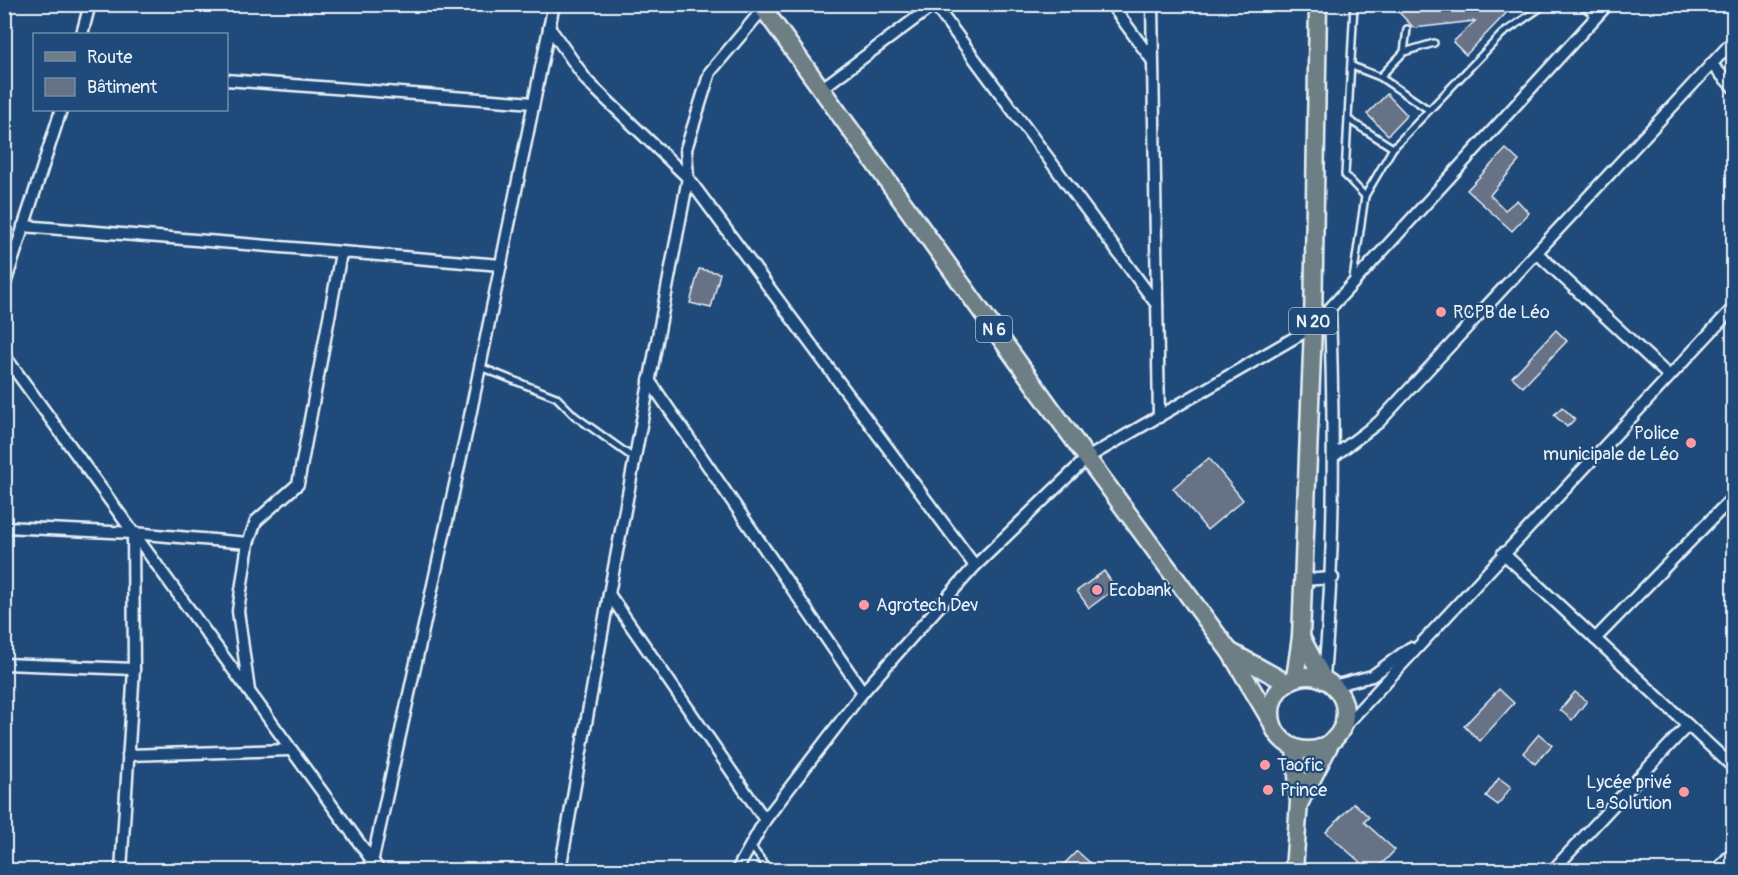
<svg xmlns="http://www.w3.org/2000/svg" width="1738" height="875" font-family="Pangolin,sans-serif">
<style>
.building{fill:#687287;stroke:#e8f1f8;stroke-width:1.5}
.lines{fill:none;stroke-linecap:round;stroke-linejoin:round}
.service-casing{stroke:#e8f1f8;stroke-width:10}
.minor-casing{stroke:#e8f1f8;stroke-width:15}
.primary-casing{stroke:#e8f1f8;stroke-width:21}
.service{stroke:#1f4a7a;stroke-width:5}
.minor{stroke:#1f4a7a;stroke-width:10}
.primary{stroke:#6d7e84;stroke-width:16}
.poi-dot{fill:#ff9aa2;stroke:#1f4a7a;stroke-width:2}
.labels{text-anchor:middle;stroke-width:4.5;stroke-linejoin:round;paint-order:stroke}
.shield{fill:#1f4a7a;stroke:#acbfd2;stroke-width:1.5}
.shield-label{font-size:16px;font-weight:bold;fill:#e8f1f8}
.poi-label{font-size:18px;fill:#e8f1f8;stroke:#1f4a7a;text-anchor:start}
</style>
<rect width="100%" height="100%" fill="#1f4a7a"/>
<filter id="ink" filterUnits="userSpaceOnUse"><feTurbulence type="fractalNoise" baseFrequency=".0167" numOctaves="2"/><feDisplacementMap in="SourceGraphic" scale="12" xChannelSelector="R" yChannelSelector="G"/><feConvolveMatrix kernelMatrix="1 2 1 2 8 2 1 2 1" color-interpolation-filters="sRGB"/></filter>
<g filter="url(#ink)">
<g class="building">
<polygon points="1391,4 1515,4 1466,55 1453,42 1475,21 1414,28"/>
<polygon points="1387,94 1407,115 1388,135 1367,114"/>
<polygon points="1506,149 1519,161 1490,195 1505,210 1517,200 1529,213 1512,231 1467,190"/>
<polygon points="699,269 720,273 711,308 690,303"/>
<polygon points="1556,330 1567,341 1523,387 1512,377"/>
<polygon points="1562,407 1575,419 1567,427 1554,415"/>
<polygon points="1209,458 1243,500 1207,530 1173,488"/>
<polygon points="1104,571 1116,588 1089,608 1077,591"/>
<polygon points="1499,689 1514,703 1480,741 1464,726"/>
<polygon points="1575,692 1587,701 1572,720 1560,710"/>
<polygon points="1539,734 1552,745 1535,764 1523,753"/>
<polygon points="1499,778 1511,787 1498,805 1486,796"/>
<polygon points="1354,803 1369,817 1364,822 1395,850 1376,870 1369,870 1326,832"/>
<polygon points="1077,851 1098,870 1058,870"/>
</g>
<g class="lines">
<g class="service-casing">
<g id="service">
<polyline points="1354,4 1345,175 1365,196"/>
<polyline points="1581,4 1596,17"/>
<polyline points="1404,52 1434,43"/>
<polyline points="1352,66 1380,77 1429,110"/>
<polyline points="1380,77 1404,52 1407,29"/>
<polyline points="1349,120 1393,148"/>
<polyline points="1353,279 1365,196 1393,148 1502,34 1546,4"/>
<polyline points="480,367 556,397 575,416 635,459"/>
<polyline points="751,846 769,870"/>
</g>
</g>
<g class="minor-casing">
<g id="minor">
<polyline points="934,4 1157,305"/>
<polyline points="1111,4 1152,60"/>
<polyline points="1152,4 1159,417"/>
<polyline points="549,27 587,81 688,178 975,566"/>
<polyline points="82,34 90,4"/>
<polyline points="1711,64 1734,88"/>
<polyline points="226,80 533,103"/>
<polyline points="821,89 935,4"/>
<polyline points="23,226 501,265"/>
<polyline points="1538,254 1669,376"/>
<polyline points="4,287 61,110"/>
<polyline points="4,355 379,870"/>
<polyline points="649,380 863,692"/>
<polyline points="1334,456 1379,422 1734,40"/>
<polyline points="4,527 133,533 248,543"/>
<polyline points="1503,553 1734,768"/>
<polyline points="1302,580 1333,578"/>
<polyline points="609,594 765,820"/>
<polyline points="1595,639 1734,496"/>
<polyline points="4,664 134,669"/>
<path d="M1324 677C1335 551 1334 434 1330 309"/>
<polyline points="1333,686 1372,676 1410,648"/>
<polyline points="249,691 238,611 248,543 256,521 298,484 341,253"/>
<polyline points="1341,730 1734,307"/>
<polyline points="128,755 290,750"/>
<polyline points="121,870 134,669 133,534"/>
<polyline points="364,870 372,863 470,416 554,4"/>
<polyline points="560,870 609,594 688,178 686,149 710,72 763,9"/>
<polyline points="737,870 765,820 863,692 975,566 1087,458 1313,327 1608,4"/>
<polyline points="1553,870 1688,725"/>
<polyline points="1717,870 1734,851"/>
</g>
</g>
<g class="primary-casing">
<g id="primary">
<polyline points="760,4 1087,458 1230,652 1271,721"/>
<polyline points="1301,637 1324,680"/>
<polyline points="1231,652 1287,683"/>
<circle cx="1308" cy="713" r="37"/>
<polyline points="1295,678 1301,637 1313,327 1318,4"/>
<polyline points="1300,802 1331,742"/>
<polyline points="1294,870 1299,802 1295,748"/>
</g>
</g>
<use href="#service" class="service"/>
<use href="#minor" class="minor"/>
<use href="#primary" class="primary"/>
</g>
</g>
<g class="poi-dot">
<circle cx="1441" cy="312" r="6"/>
<circle cx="1691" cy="443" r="6"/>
<circle cx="1097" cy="590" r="6"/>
<circle cx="864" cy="605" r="6"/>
<circle cx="1265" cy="765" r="6"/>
<circle cx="1268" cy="790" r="6"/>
<circle cx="1684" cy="792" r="6"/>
</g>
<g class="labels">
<g class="shield">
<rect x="1289" y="308" width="48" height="26" rx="4.5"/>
<rect x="976" y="316" width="36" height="26" rx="4.5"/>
</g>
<g class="shield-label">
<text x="1313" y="327">N 20</text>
<text x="994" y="335">N 6</text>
</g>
<g class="poi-label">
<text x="1453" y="318">RCPB de Léo</text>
<text x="1679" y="439" text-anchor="end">Police<tspan x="1679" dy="21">municipale de Léo</tspan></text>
<text x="1109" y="596">Ecobank</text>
<text x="876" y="611">Agrotech Dev</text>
<text x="1277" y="771">Taofic</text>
<text x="1672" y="788" text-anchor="end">Lycée privé<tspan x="1672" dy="21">La Solution</tspan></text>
<text x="1280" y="796">Prince</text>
</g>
</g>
<rect width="1738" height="875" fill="none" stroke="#1f4a7a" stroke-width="24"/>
<rect x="12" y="12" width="1714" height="851" fill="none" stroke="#e8f1f8" stroke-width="2" filter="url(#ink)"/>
<rect x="33" y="33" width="195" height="78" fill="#1f4a7a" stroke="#6f8dac" stroke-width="1.5"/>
<rect x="45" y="52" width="30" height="9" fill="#6d7e84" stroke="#6f8dac" stroke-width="1.5"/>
<text x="87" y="63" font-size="18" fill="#e8f1f8">Route</text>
<rect x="45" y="78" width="30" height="18" fill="#687287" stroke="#6f8dac" stroke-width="1.5"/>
<text x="87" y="93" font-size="18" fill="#e8f1f8">Bâtiment</text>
</svg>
